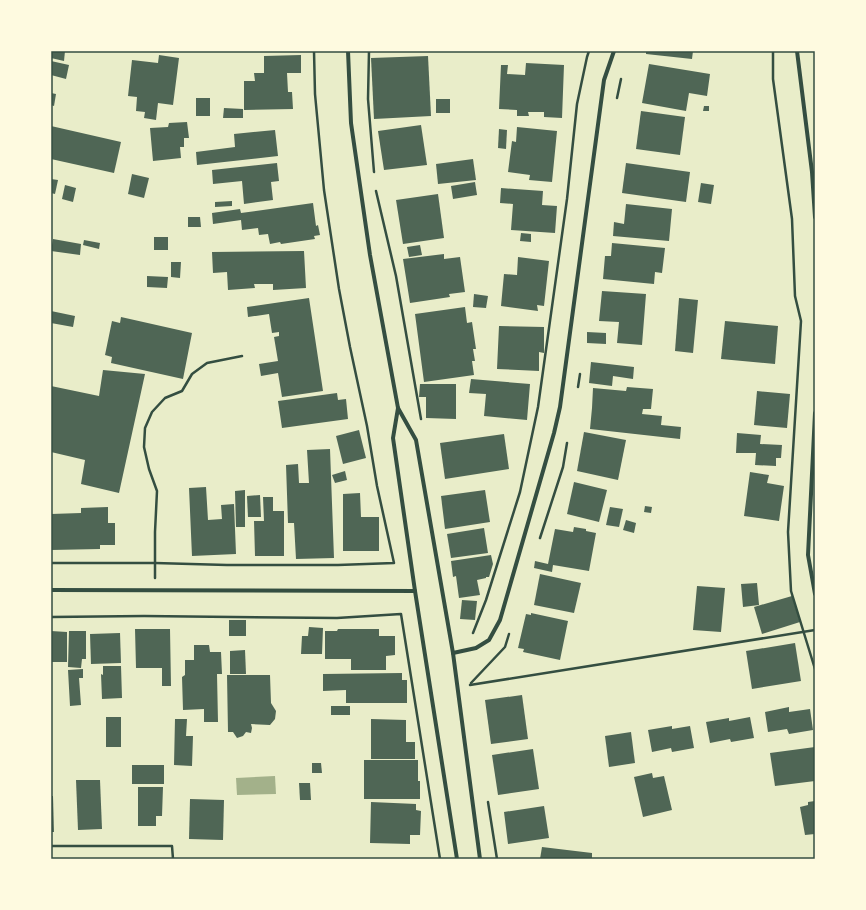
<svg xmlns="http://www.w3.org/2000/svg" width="866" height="910" font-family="Quicksand,sans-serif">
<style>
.water{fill:#a3b18a}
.building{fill:#4f6655}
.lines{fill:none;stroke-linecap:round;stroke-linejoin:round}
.path{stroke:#344e41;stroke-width:2.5}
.minor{stroke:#344e41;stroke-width:4}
.neatline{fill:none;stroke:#344e41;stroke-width:1.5}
</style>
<rect width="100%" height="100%" fill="#e9edc9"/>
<polygon class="water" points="275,776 276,794 237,795 236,778"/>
<g class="building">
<polygon points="51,51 65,51 64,61 51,58"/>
<polygon points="646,51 693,51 692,59 646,54"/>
<polygon points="159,55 179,58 173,105 158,103 156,120 144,118 145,112 136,111 137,97 128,96 132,60 158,63"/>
<polygon points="301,55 301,73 287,73 288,92 292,92 293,109 244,110 244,81 255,81 254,73 264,73 264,56"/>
<polygon points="428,56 431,116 374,119 371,58"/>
<polygon points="51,61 69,65 66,79 51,75"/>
<polygon points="526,63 564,65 562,118 544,117 544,112 528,112 529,116 517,116 517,110 499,109 501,65 508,65 507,74 525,75"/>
<polygon points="649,64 710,74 707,96 689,93 686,111 642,103"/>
<polygon points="51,93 56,94 54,106 51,105"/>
<rect x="196" y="98" width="14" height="18"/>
<rect x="436" y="99" width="14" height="14"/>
<polygon points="704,106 709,106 709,111 703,111"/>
<polygon points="224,108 243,109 243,118 223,118"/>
<polygon points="641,111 685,117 680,155 636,149"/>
<polygon points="187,122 189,138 184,138 184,147 180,147 181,158 153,161 150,128 168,127 169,123"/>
<polygon points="421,125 427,165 384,170 378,131"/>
<polygon points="51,126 121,142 114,173 51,159"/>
<polygon points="517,127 557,131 552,182 529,180 530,175 508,172 512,141 516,142"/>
<polygon points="499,129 507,130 506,149 498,148"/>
<polygon points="275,130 278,156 197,165 196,152 235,147 234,134"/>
<polygon points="473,159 476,180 438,184 436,164"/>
<polygon points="277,163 279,181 271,182 273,200 244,204 242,181 213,184 212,170"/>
<polygon points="626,163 690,172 686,202 622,193"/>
<polygon points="132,174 149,178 144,198 128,194"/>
<polygon points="51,179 58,180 55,194 51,193"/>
<polygon points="475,182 477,195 453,199 451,186"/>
<polygon points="701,183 714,185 711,204 698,202"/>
<polygon points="65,185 76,188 73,202 62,199"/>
<polygon points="501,188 543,191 542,205 557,206 555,233 511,230 513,204 500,203"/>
<polygon points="438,194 444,238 403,244 396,200"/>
<polygon points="232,201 232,206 215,207 215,202"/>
<polygon points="313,203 316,226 318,225 320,235 314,236 315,239 281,244 280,242 270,244 268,234 259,235 258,228 242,230 241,220 213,224 212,213 240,209 241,213"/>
<polygon points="626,204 672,209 669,241 613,236 614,222 624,224"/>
<polygon points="188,217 200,217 201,227 188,227"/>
<polygon points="521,233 531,234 531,242 520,241"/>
<rect x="154" y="237" width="14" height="13"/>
<polygon points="53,239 81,244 80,255 51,251"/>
<polygon points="84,240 100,243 99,249 83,245"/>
<polygon points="612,243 665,248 662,273 655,272 654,284 603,279 605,256 611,256"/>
<polygon points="420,245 422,255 409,257 407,247"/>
<polygon points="304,251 306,288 273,290 273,284 254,284 255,288 228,290 227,272 213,273 212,252"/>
<polygon points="444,254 444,259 460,257 465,292 449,294 450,297 410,303 403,259"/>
<polygon points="518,257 549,261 544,306 537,305 538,311 501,306 504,274 517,275"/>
<polygon points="171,262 181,262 180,278 171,277"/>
<polygon points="147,276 168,277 167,288 147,287"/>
<polygon points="602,291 646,294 642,345 617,343 619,322 599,321"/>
<polygon points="474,294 488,296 486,308 473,307"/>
<polygon points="309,298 323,391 282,397 278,373 261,376 259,364 278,361 274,337 279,336 279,332 272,333 269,314 248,317 247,307"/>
<polygon points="679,298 698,300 693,353 675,351"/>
<polygon points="465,307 467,323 472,322 476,349 473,349 475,361 472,361 474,375 424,382 415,314"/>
<polygon points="51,311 75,316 73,327 51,323"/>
<polygon points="121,317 192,333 183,379 111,363 112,357 105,355 112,321 120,323"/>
<polygon points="725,321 778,326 775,364 721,359"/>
<polygon points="499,326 544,327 544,353 539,352 539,371 497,369"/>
<polygon points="587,332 606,333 606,344 587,343"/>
<polygon points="591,362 634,367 633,379 613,376 612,386 589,383"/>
<polygon points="103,370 145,374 119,493 81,484 85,460 51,452 51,386 99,396"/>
<polygon points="471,379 530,384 527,420 484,416 486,394 469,393"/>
<polygon points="420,384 456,384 456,419 426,418 426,397 419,397"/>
<polygon points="627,387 653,389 651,409 643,409 642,414 662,416 661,425 681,427 680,439 590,429 592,408 593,388 626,391"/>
<polygon points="757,391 790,394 787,428 754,425"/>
<polygon points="337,393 338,400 346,399 348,419 282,428 278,401"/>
<polygon points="359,430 366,458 343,464 336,436"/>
<polygon points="584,432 626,440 618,480 577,471"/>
<polygon points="737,433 761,435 760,444 782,445 781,458 776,458 776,466 755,465 756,453 736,453"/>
<polygon points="504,434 509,469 445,479 440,443"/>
<polygon points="330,449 334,558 296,559 294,523 288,523 286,465 298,464 299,483 309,483 307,450"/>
<polygon points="345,471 347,480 335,483 332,475"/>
<polygon points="750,472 769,475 767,483 784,486 779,521 744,516"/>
<polygon points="574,482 607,490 599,522 567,514"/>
<polygon points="206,487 208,520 222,519 221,505 234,504 236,554 192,556 189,488"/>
<polygon points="245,490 245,527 236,527 235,491"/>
<polygon points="485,490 490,522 445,529 441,496"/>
<polygon points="360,493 361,517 379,517 379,551 343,551 343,494"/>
<polygon points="260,495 261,517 248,517 247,496"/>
<polygon points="263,497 273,497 273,511 284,511 284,556 255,556 254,521 264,521"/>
<polygon points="645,506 652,507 651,513 644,512"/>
<polygon points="108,507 108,523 115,523 115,545 100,545 100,549 51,550 51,514 81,513 81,508"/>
<polygon points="610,507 623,509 619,527 606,525"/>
<polygon points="626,520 636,523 634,533 623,530"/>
<polygon points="574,527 586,529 586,531 596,533 589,571 553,565 552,572 534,568 535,561 548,564 555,529 573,532"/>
<polygon points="484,528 488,553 451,558 447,534"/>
<polygon points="491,555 493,564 489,577 486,577 486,578 477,580 480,595 459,598 456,576 453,577 451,561"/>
<polygon points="540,574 581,583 574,613 534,605"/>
<polygon points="757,583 759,605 743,607 741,584"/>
<polygon points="697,586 725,588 721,632 693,630"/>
<polygon points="792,596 800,622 762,634 754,607"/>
<polygon points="462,600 477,601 475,620 460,619"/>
<polygon points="531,613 568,621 560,660 523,652 524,649 518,648 526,614 531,615"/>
<rect x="229" y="620" width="17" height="16"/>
<polygon points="309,627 323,628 322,654 301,654 302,636 308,636"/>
<polygon points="135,629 170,629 171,686 162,686 162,668 136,668"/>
<polygon points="338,629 379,629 379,636 395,636 395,655 386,656 386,670 351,670 351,659 325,659 325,631 337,631"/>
<polygon points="51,631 67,632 67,662 51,662"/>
<polygon points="69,631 86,631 86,659 82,659 81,668 68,667"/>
<polygon points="120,633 121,663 91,664 90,634"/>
<polygon points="795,643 801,681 752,689 746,651"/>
<polygon points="194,645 209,645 210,652 221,652 222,674 217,674 218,722 204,722 204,709 183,710 182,677 185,675 185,660 194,660"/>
<polygon points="245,650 246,674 230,674 230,651"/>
<polygon points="103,666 121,666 122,698 102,699 101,674 103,675"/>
<polygon points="83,669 83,678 79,678 81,705 70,706 68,670"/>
<polygon points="402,673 402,680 407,680 407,703 346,703 346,690 323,691 323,674"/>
<polygon points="227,675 270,675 271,703 276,711 275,719 270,725 251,724 252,728 251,733 246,732 243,736 237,738 233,732 228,732"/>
<polygon points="522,695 528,739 491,744 485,700"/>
<rect x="331" y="706" width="19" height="9"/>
<polygon points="789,707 789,712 810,709 813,730 789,734 787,729 768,732 765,712"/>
<rect x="106" y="717" width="15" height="30"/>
<polygon points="750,717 754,738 731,742 730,739 710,743 706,722 729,718 729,721"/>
<polygon points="175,719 187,719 186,736 193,736 192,766 174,765"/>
<polygon points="371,719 406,720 406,742 415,742 415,759 371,759"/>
<polygon points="672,726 672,729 690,726 694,748 672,752 671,748 652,752 648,730"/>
<polygon points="631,732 635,763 609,767 605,736"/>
<polygon points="815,747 815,781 775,786 770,753"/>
<polygon points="533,749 539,789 498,795 492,755"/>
<polygon points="364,760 418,760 418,781 420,781 420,799 364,799"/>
<polygon points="312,763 321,763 322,773 312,773"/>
<rect x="132" y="765" width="32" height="19"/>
<polygon points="652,773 653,778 664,776 672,810 643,817 634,777"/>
<polygon points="76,780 100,780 102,829 78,830"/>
<polygon points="299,783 310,783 311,800 300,800"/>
<polygon points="138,787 163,787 162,816 156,816 156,826 138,826"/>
<polygon points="51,796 53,796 54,832 51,832"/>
<polygon points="190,799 224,800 223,840 189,839"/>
<polygon points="815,801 815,834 805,835 800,807 808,805 808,802"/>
<polygon points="371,802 416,804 416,810 421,811 420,835 410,835 410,844 370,843"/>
<polygon points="544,806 549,838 508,844 504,812"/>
<polygon points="542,847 592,853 592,859 540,859"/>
</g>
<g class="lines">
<g class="path">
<polyline points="369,51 368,99 374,172"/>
<polyline points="773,51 773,79 792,219 795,296 801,321 788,532 791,591 815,669"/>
<polyline points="617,98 621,79"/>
<polyline points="376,191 396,276 421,419"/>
<polyline points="578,387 580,374"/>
<polyline points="540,538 563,467 567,443"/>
<polyline points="51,563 155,563 227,565 338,565 394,563 377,486 367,426 350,347 339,289 324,190 315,94 314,51"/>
<polyline points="155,578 155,532 157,491 149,469 144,447 145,428 152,412 165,398 182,391 192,374 207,363 242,356"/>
<polyline points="51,617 144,616 337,618 401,614 440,859"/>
<polyline points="473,633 486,600 520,492 538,407 567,199 577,104 587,57 589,51"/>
<polyline points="471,683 505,647 509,634"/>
<polyline points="470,685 815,630"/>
<polyline points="488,802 497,859"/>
<polyline points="51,846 172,846 173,859"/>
</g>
<g class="minor">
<polyline points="348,51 351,123 370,255 398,408 416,440 453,653 480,859"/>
<polyline points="797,51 812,172 815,217"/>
<polyline points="398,408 393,438 415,591 457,859"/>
<polyline points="815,413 808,555 815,594"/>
<polyline points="51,590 415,591"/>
<polyline points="453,653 476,648 489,640 500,620 554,433 560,407 604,80 614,51"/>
</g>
</g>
<rect width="866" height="910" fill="none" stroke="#fefae0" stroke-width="104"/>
<rect x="52" y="52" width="762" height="806" class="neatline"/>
</svg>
